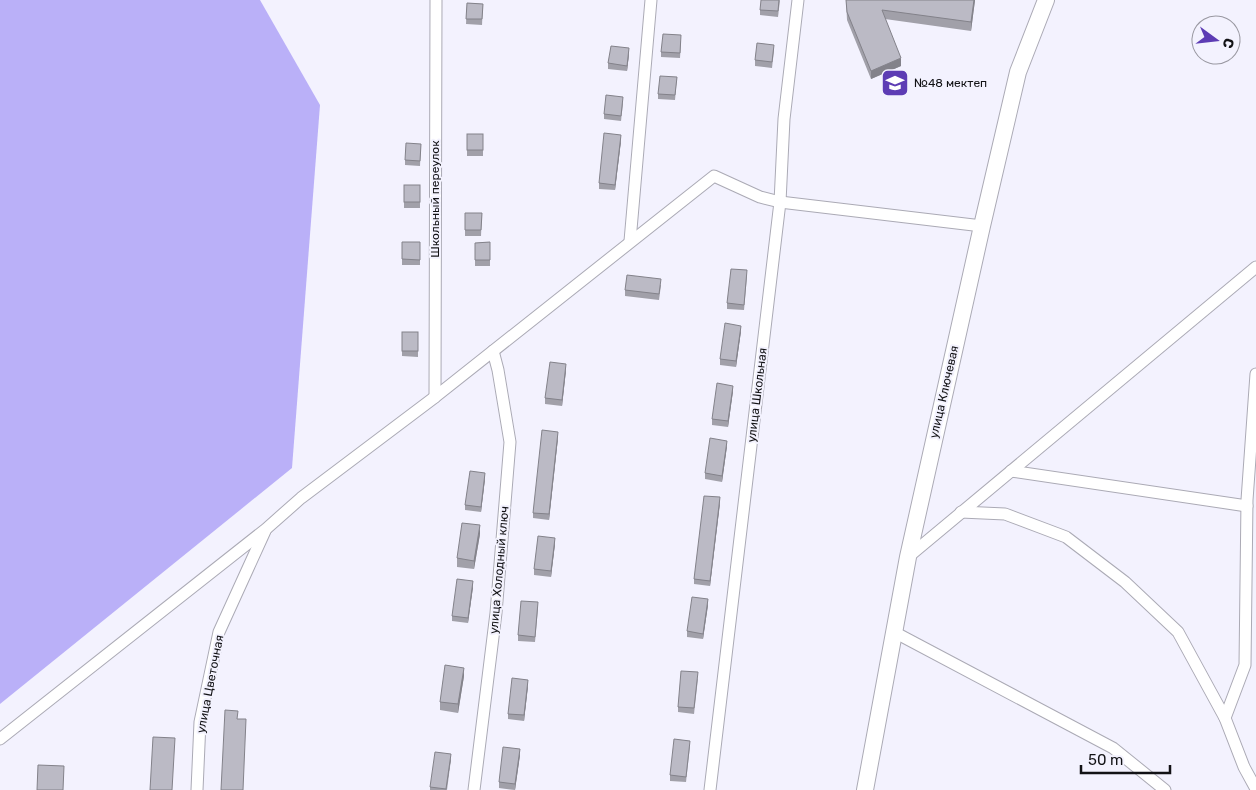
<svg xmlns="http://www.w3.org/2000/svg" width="1256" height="790" font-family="Rubik,sans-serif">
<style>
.forest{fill:#bab0f8}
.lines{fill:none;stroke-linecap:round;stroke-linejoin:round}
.street-casing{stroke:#abaab5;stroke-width:13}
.secondary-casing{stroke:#abaab5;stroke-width:18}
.street{stroke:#fff;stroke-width:11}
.secondary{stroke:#fff;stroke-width:16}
.wall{fill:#a1a0a9}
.shaded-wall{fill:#83828a}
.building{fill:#bbbac5;stroke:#83828a}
.labels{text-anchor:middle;stroke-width:4;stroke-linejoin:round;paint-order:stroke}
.poi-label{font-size:12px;fill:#121215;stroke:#f3f2fe;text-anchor:start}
.street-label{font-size:12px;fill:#121215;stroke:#f3f2fe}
</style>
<rect width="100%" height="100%" fill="#f3f2fe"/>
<polygon class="forest" points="0,0 260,0 320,105 292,468 0,704"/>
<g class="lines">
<g class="street-casing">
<g id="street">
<polyline points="630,241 651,0"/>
<polyline points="1256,374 1247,500 1245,665 1225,718 1244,767 1256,789"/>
<polyline points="435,397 436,0"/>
<polyline points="1011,471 1247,506"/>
<polyline points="961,512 1005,514 1066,537 1125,582 1178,632 1225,718"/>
<polyline points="908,557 1256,267"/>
<polyline points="894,632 1113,748 1165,790"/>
<polyline points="0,739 266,529 301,498 435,397 714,176 760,197 780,202 982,226"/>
<polyline points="197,790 200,722 219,632 265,531"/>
<polyline points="474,790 496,613 510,442 498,370 493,351"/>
<polyline points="710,790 780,202 784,119 798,0"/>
</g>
</g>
<g class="secondary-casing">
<polyline id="secondary" points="865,790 908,557 982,226 1018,72 1046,0"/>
</g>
<use href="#street" class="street"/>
<use href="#secondary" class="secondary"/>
</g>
<g class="wall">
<polygon points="780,0 778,17 760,15 760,10"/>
<polygon points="846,0 975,0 971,31 885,19 901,66 871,79 847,20"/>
<polygon points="467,3 483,4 482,25 466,24"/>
<polygon points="681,41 680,58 661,57 661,52"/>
<polygon points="774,50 772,68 755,66 755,60"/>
<polygon points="629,54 627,71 608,69 608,63"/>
<polygon points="677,77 675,100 658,99 658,94"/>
<polygon points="623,103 621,121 604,119 604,114"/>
<rect x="467" y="134" width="16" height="22"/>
<polygon points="621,141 615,190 599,189 599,183"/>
<polygon points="421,144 420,166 405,165 405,160"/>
<rect x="404" y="185" width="16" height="23"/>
<polygon points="465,213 482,213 481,236 465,236"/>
<rect x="402" y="242" width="18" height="23"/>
<polygon points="490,242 490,266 475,266 475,243"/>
<polygon points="747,276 744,310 727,309 727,303"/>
<polygon points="661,285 659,300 625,296 625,290"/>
<polygon points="741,331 736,367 720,365 720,359"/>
<polygon points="402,332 418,332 418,357 402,356"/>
<polygon points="566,370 562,406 545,404 545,398"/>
<polygon points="733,391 728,427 712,425 712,419"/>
<polygon points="558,438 549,520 533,518 533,513"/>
<polygon points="727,446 722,482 705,479 705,473"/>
<polygon points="485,479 481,512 465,510 465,505"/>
<polygon points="720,503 710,586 694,584 694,579"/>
<polygon points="480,534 474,569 457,567 457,558"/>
<polygon points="555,544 551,577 534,575 534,569"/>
<polygon points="473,587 468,623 452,621 452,616"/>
<polygon points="708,605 703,639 687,637 687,631"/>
<polygon points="538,608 535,642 518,641 518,635"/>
<polygon points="464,676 458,713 440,710 440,702"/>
<polygon points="698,678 694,714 678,712 678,707"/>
<polygon points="528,686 524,721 508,719 508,714"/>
<polygon points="690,746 686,782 670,781 670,775"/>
<polygon points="520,755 515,790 499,788 499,782"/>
<polygon points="451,759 447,790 430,790 430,787"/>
</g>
<g class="shaded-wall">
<polygon points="974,0 975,0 971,31 971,22"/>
<polygon points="629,48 629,54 627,71 627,66"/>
<polygon points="901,58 901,66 871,79 871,71"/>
<polygon points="621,135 621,141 615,190 615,185"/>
<polygon points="741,326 741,331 736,367 736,361"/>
<polygon points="566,364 566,370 562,406 562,400"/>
<polygon points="733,386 733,391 728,427 728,421"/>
<polygon points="558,432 558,438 549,520 549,514"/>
<polygon points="727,441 727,446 722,482 722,476"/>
<polygon points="485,473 485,479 481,512 481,507"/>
<polygon points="720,497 720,503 710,586 710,581"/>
<polygon points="480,525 480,534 474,569 474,561"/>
<polygon points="555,538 555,544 551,577 551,571"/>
<polygon points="473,581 473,587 468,623 468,618"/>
<polygon points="708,599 708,605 703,639 703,634"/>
<polygon points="464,668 464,676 458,713 458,704"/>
<polygon points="528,680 528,686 524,721 524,715"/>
<polygon points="520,749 520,755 515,790 515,784"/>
<polygon points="451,754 451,759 446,790"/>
</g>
<g class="building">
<polygon points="761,0 779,0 778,11 760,10"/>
<polygon points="846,0 974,0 971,22 882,10 901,58 871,71 847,12"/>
<polygon points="467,3 483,4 482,19 466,19"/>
<polygon points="663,34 681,35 680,53 661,52"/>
<polygon points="757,43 774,45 772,62 755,60"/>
<polygon points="611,46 629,48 627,66 608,63"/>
<polygon points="660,76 677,77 675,95 658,94"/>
<polygon points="606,95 623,97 621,116 604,114"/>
<polygon points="604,133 621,135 615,185 599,183"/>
<rect x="467" y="134" width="16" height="16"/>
<polygon points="406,143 421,144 420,161 405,160"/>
<rect x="404" y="185" width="16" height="17"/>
<polygon points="465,213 482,213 481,230 465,230"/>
<polygon points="402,242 420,242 420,260 402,259"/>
<polygon points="490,242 490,260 475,260 475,243"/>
<polygon points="731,269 747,270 744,305 727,303"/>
<polygon points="627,275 661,279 659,294 625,290"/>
<polygon points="725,323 741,326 736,361 720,359"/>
<rect x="402" y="332" width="16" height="19"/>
<polygon points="550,362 566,364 562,400 545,398"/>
<polygon points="717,383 733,386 728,421 712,419"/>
<polygon points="542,430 558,432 549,514 533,513"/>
<polygon points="710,438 727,441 722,476 705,473"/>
<polygon points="470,471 485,473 481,507 465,505"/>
<polygon points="704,496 720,497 710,581 694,579"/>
<polygon points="462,523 480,525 474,561 457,558"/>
<polygon points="538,536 555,538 551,571 534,569"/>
<polygon points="457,579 473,581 468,618 452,616"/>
<polygon points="692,597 708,599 703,634 687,631"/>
<polygon points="521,601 538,602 535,637 518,635"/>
<polygon points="445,665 464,668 458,704 440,702"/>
<polygon points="681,671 698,672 694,708 678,707"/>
<polygon points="512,678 528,680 524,715 508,714"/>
<polygon points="225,710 238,711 237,719 246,719 243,790 221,790"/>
<polygon points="153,737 175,738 172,790 150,790"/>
<polygon points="674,739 690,741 686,777 670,775"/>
<polygon points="503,747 520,749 515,784 499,782"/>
<polygon points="435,752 451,754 446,789 430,787"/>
<polygon points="38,765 64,766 63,790 37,790"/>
</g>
<defs>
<g id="school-square" transform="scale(1.4375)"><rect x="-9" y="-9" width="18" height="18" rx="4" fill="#5d3cb4" stroke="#f3f2fe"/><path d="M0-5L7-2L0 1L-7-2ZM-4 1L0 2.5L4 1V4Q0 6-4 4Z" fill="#fff"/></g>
</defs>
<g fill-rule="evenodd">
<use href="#school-square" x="895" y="83"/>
</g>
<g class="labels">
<g class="poi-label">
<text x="914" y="87">№48 мектеп</text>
</g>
<g class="street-label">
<text transform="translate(435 199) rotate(-90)" y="4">Школьный переулок</text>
<text transform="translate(944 392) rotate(-77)" y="4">улица Ключевая</text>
<text transform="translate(757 395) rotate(-83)" y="4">улица Школьная</text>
<text transform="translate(499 570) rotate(-85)" y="4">улица Холодный ключ</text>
<text transform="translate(210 684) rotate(-79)" y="4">улица Цветочная</text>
</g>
</g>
<g transform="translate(1216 40) rotate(105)"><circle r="24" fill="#f3f2fe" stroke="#9998a1"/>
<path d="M0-4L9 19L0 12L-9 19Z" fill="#5d3cb4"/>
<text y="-8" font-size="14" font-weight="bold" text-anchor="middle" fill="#121215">С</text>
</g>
<path d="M1081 765v8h89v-8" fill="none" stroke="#121215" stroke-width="2.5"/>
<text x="1088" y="765" font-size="15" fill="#121215" stroke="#f3f2fe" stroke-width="4" paint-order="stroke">50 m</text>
</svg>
